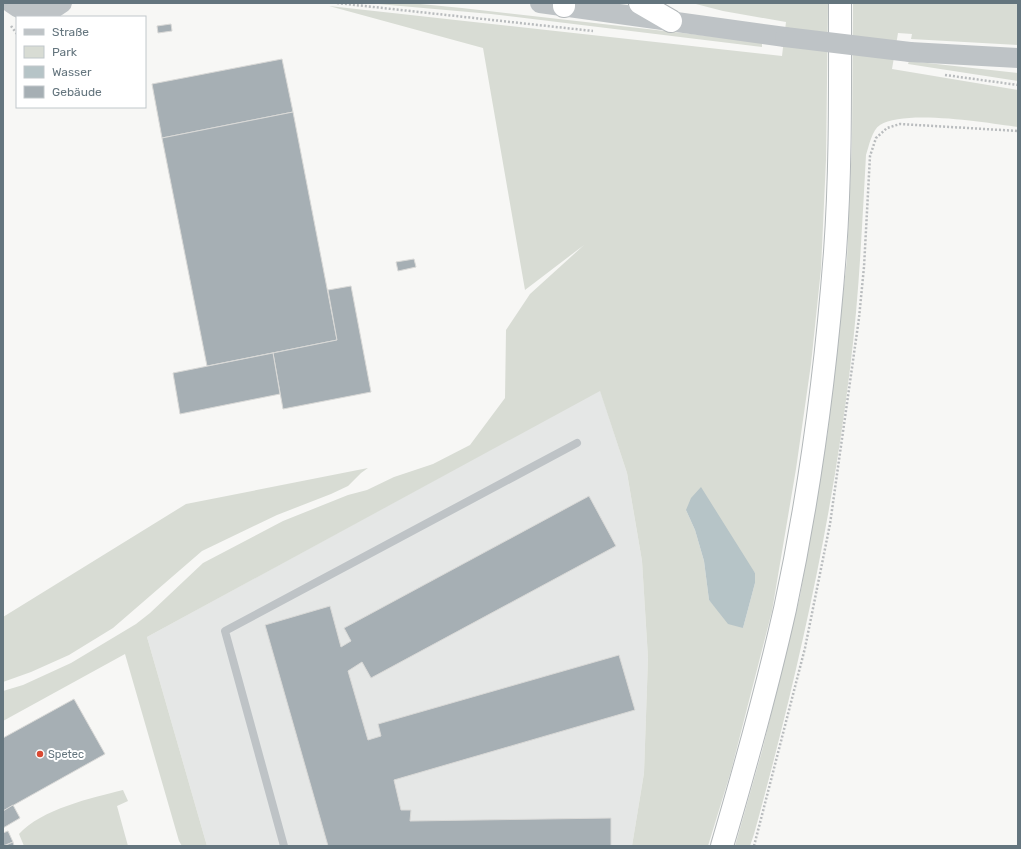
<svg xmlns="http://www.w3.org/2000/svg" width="1021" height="849" font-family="Rubik,sans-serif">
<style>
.built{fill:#e5e7e6}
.green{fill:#d8dcd4;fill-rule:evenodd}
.water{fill:#b6c4c7}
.building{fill:#a6afb4;stroke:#d9d9d7}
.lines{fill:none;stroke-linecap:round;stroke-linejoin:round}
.trunk-casing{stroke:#b2b7b9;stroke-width:24}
.path{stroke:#b9bcbe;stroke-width:2.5;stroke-dasharray:2 2;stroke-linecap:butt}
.service{stroke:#bec3c6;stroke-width:8}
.tertiary{stroke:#bec3c6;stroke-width:20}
.trunk{stroke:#fff;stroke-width:22}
.tertiary-bridge{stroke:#bec3c6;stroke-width:20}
.poi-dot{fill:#d94a33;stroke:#fff;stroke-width:1.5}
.labels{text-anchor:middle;stroke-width:4;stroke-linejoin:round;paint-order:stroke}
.poi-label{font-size:11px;fill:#64757e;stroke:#fff;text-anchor:start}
</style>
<rect width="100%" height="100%" fill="#f7f7f5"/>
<polygon class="built" points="600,390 627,473 642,561 648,658 644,773 632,846 207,846 147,637"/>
<g class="green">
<polygon points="367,3 410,3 462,8 762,42 762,47 491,14"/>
<path d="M692 3H828L826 160 821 269 811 364 796 469 772 611 731 771 708 846H632L644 773 648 658 642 561 627 473 600 391 147 637 207 846H182L179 841 125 654 3 721V691L23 685 71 663 136 624 150 613 203 563 283 521 348 495 367 490 394 477 433 464 470 445 505 398 506 330 530 294 584 245 525 290 483 48 329 6 782 56 786 22 723 11ZM686 510 755 573V583L743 628 717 609 709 600 704 561 695 530Z"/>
<path d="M853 3H1018V45L911 39 912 34 898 33 892 69 1018 90V127C988 123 905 109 880 125 872 130 869 146 866 155 862 227 859 298 850 369 831 526 796 682 754 834L750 846H735L762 751 800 596 827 437 847 259 852 140Z"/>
<polygon points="909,61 1018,73 1018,81 908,64"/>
<polygon points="368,468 361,473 348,486 331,494 277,515 202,551 113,628 69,655 31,672 3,682 3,617 186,504"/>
<path d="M123 790 128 801 117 806 128 846H24L19 834C42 809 91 798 123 790Z"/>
</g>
<polygon class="water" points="701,487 755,573 755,583 743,628 728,624 709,600 704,561 695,530 686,510 691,498"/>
<g class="building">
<polygon points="171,24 172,31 158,33 157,26"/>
<polygon points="282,59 293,112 162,138 152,84"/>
<polygon points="293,112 337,340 207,366 162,138"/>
<polygon points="414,259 416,267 398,271 396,262"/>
<polygon points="351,286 371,392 283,409 273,353 337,340 328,290"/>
<polygon points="273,353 280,394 180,414 173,373"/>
<polygon points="589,496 616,546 371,678 362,662 348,671 368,740 381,736 378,724 619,655 635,710 394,780 401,810 411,810 410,821 611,818 611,846 328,846 265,625 330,606 341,647 351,641 344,628"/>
<polygon points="74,699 105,754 3,811 3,738"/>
<polygon points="13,805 20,818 3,828 3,811"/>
<polygon points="8,831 13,842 3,846 3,833"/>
<polygon points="13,842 14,846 4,846"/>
</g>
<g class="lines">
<g class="trunk-casing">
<g id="trunk">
<polyline points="640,3 671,21"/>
<polyline points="564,6 564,3"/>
<path d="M722 846C745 768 767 689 785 609 810 492 826 371 835 252 841 169 840 86 840 3"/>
</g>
</g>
<g class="path">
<polyline points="337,3 593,31"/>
<polyline points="11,26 17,34"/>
<polyline points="945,75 1018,85"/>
<polyline points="754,846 805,648 830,524 859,318 864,267 870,156 876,138 887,128 900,124 1018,131"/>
</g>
<polyline class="service" points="284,846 225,631 577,443"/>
<g class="tertiary">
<path d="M11 3C26 15 47 15 62 3"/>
<polyline points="540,3 785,37"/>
<polyline points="910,52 1018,58"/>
</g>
<use href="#trunk" class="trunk"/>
<polyline class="tertiary-bridge" points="785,37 910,52"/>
</g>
<circle class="poi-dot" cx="40" cy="754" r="4"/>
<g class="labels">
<g class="poi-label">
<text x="48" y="758">Spetec</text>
</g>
</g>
<rect width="1021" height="849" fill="none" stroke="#64757e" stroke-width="8"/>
<rect x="16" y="16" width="130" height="92" fill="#ffffff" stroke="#c1c8cb"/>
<rect x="24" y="29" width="20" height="6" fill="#bec3c6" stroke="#c1c8cb"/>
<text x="52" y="36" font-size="12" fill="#64757e">Straße</text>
<rect x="24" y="46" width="20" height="12" fill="#d8dcd4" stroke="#c1c8cb"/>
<text x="52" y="56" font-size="12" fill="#64757e">Park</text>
<rect x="24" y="66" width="20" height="12" fill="#b6c4c7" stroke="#c1c8cb"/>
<text x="52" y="76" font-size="12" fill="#64757e">Wasser</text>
<rect x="24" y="86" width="20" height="12" fill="#a6afb4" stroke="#c1c8cb"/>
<text x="52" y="96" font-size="12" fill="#64757e">Gebäude</text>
</svg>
